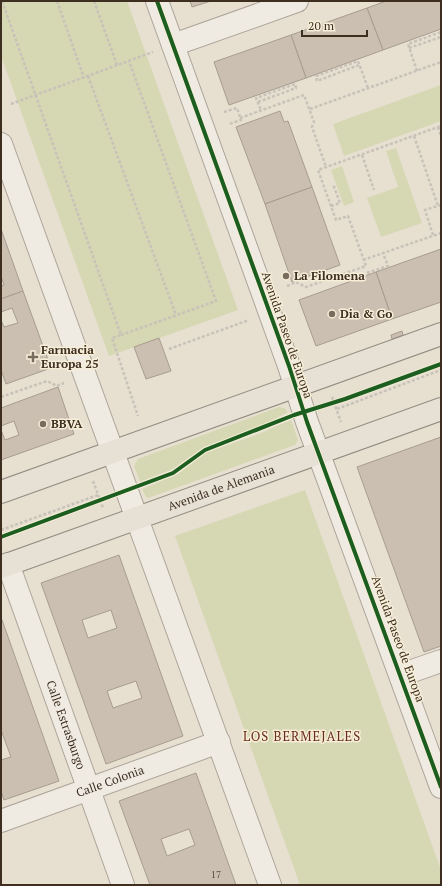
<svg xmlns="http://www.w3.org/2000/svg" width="442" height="886" font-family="'PT Serif',serif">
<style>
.green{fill:#d6d7b3}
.building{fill:#cbbfb2;stroke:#a89c90;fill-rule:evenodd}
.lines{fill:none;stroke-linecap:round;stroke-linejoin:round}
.minor-casing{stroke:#ada599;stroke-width:24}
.major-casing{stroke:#928b80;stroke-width:24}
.path{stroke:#c8c2b9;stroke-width:2.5;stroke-dasharray:3 2;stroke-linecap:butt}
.minor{stroke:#efebe3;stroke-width:22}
.major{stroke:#e6e1d4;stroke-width:22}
.cycleway-casing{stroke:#f7eed8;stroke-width:6}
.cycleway{stroke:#1b5e20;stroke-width:4}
.poi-dot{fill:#786c5e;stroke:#f7eed8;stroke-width:1.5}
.labels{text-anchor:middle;stroke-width:3;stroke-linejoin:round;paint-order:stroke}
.number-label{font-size:10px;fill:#605244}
.poi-label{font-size:12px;font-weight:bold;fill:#3d2e20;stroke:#f7eed8;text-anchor:start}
.street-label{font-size:12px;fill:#3d2e20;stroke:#f7eed8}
.neighbourhood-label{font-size:13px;letter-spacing:1px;fill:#6b2e1e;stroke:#f7eed8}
</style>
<rect width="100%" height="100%" fill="#e7e0d1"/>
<g class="green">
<polygon points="1,1 127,1 238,310 109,356 1,56"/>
<polygon points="441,85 441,121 344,156 333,124"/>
<polygon points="396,148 422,223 381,237 367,198 398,187 386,151"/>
<polygon points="342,166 354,202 344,206 331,170"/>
<polygon points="279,407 284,408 288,412 257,428 204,447 175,468 140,482 134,466 138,459"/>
<polygon points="291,420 298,440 295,445 148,498 146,497 142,489 178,474 205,453 259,434"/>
<polygon points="305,490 441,870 441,885 300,885 175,536"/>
</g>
<g class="building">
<polygon points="190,1 211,1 192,7"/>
<polygon points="386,1 441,1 441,29 383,50 367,8"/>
<polygon points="367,8 383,50 306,78 291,35"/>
<polygon points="291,35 306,78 229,105 214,62"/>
<polygon points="280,111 284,122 288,121 312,187 265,204 236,127"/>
<polygon points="312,187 340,265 292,282 265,204"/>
<polygon points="1,229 23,291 1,299 1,286 4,285 1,276"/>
<polygon points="441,249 441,302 392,319 376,272"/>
<polygon points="376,272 392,319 316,346 299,300"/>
<polygon points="23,291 51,368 6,384 1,370 1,320 4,327 18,323 12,308 1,312 1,299"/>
<polygon points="402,331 403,335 392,339 391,335"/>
<polygon points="159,338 171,371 146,379 134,347"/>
<polygon points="58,387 74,434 1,460 1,430 5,440 19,435 14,421 1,426 1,408"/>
<polygon points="441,437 441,646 424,652 357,467"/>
<path d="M119 555 183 736 106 764 41 583ZM111 610 117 628 88 638 82 620ZM136 681 142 698 113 708 107 691Z"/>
<polygon points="1,617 59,781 4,800 1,791 1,760 11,757 1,730"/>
<path d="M196 773 236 885H150L119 801ZM189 829 195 845 167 856 161 839Z"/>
</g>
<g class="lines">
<g class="minor-casing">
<g id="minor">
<polyline points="157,1 289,366 307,422 441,787"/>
<polyline points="173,45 297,1"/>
<path d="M1 144C90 391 181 638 270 885"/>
<path id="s1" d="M8 564 123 885"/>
<polyline points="401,675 441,661"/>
<path id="s2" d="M1 821 219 742"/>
</g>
</g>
<g class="major-casing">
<g id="major">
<polyline points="1,492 441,334"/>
<path id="s3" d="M1 567 441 409"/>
</g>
</g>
<g class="path">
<polyline points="2,1 121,335 112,338 138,416"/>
<polyline points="57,1 84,78"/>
<polyline points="94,1 117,65"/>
<polyline points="409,48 441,37"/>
<polyline points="359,65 317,81 316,76 358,61 368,88"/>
<polyline points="417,71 408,44 441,32"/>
<polyline points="88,76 176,315"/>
<polyline points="258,102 296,88 295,84 256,98 261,110"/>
<polyline points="11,104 153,52"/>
<polyline points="310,109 441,62"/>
<polyline points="224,112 237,108 241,120 229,124"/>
<polyline points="240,118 304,95 314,122 312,127 326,167"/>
<polyline points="438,127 441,136"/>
<polyline points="414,136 438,206"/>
<polyline points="362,155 374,190"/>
<polyline points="331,206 340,203 333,184"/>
<polyline points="433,235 425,210 441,205"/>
<polyline points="363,260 441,233"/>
<polyline points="367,273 388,266 383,253"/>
<polyline points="287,286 296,282 306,287 366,266 348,216 336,220 318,170 441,126"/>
<polyline points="121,335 216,301 129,61"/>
<polyline points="169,349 249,320"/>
<polyline points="1,397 47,381 57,386 64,383"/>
<polyline points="332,397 341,422"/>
<polyline points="337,409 441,370"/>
<polyline points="93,481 103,508"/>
<polyline points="1,530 98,495"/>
</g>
<use href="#minor" class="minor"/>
<use href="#major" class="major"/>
<g class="cycleway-casing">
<g id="cycleway">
<polyline points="157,1 289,366 307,422 441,787"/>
<polyline points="1,537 173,473 205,450 294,415 345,399 441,364"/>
</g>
</g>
<use href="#cycleway" class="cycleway"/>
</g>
<g class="poi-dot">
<circle cx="286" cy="276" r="4"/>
<circle cx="332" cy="314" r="4"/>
<path d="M31 351h4v4h4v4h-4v4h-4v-4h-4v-4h4z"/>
<circle cx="43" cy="424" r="4"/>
</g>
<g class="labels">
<g class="number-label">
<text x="216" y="878">17</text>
</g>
<g class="poi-label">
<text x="294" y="280">La Filomena</text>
<text x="340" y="318">Dia &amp; Go</text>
<text x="41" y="354">Farmacia<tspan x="41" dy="14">Europa 25</tspan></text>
<text x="51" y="428">BBVA</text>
</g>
<g class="street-label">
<text transform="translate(287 335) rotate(71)" y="4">Avenida Paseo de Europa</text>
<text dy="4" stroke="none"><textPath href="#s3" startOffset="234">Avenida de Alemania</textPath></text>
<text transform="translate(398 639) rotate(70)" y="4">Avenida Paseo de Europa</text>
<text dy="4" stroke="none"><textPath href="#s1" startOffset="171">Calle Estrasburgo</textPath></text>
<text dy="4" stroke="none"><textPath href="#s2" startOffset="116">Calle Colonia</textPath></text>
</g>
<g class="neighbourhood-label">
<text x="302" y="741">LOS BERMEJALES</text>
</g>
</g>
<rect width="442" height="886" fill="none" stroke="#3d2e20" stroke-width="4"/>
<path d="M302 30v6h65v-6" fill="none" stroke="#3d2e20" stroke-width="2"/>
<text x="308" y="30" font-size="12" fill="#3d2e20" stroke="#f7eed8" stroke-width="3" paint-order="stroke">20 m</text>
</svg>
